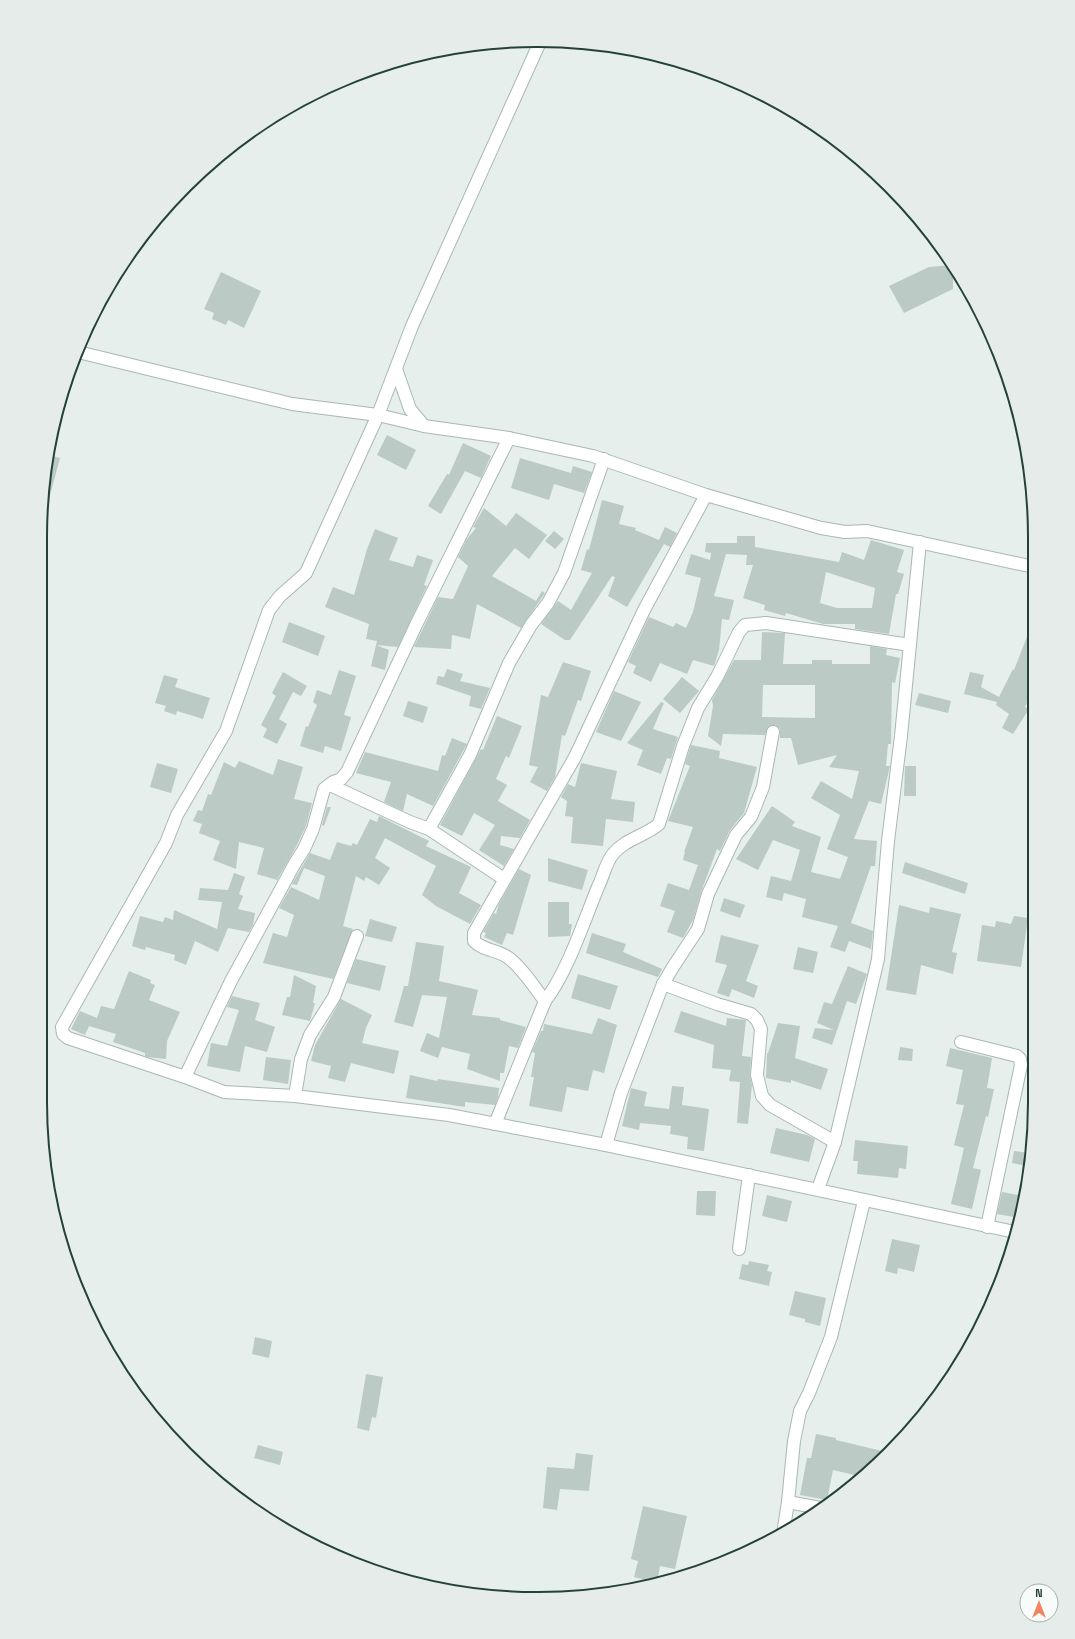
<svg xmlns="http://www.w3.org/2000/svg" width="1075" height="1639" font-family="'Space Grotesk',sans-serif">
<style>
.building{fill:#bbcac4;fill-rule:evenodd}
.lines{fill:none;stroke-linecap:round;stroke-linejoin:round}
.minor-casing{stroke:#a8b8b2;stroke-width:14}
.minor{stroke:#fff;stroke-width:12}
.rim{fill:none;stroke:#24423a;stroke-width:2}
</style>
<rect width="100%" height="100%" fill="#e6efeb"/>
<g class="building">
<polygon points="951,265 953,268 953,289 904,313 889,286 929,267"/>
<polygon points="221,272 261,291 244,328 228,320 226,325 212,319 214,313 204,309"/>
<polygon points="387,435 416,450 406,470 377,455"/>
<polygon points="463,443 491,456 481,478 465,471 441,514 428,506 447,474 449,475"/>
<polygon points="48,455 60,458 48,503 44,503 44,472"/>
<polygon points="520,458 571,473 573,466 592,472 584,493 554,484 549,500 511,488"/>
<polygon points="602,500 624,506 619,524 636,528 635,530 659,540 665,527 677,533 670,547 664,544 627,607 608,596 615,577 612,576 570,640 565,640 541,624 558,601 571,610 592,573 581,570 587,549 589,550"/>
<polygon points="484,508 506,526 516,513 547,535 529,559 515,548 492,576 536,601 542,591 545,593 521,628 477,604 470,639 452,635 451,649 414,647 438,597 453,599 468,566 458,557 467,539 476,528 473,527"/>
<polygon points="375,529 398,538 389,560 413,567 417,555 433,560 424,585 427,586 398,647 376,645 389,650 385,670 371,666 377,641 366,639 369,624 325,607 333,587 354,595 367,549"/>
<polygon points="554,531 564,539 555,549 545,541"/>
<path d="M737 536H755V547L839 562 842 552 864 560 871 540 904 550 897 572 904 574 898 594H896L889 634 855 629V624H823L786 613 785 616 764 610 765 605 743 598 753 565H746L747 555 726 554 714 596 734 600 729 620 722 619 719 650 714 666 693 660 687 674 660 663 651 682 633 673 636 666 628 662 649 617 673 627 676 623 686 628 693 612 701 578 685 574 691 554 710 560 711 553 705 552 706 543H737ZM826 572 875 588 872 608H837L820 603Z"/>
<polygon points="289,622 325,636 318,656 282,642"/>
<polygon points="1032,624 1033,689 1025,707 1029,709 1013,734 1002,728 1009,714 996,705 997,702 964,694 970,672 984,675 981,687 999,697 1013,669 1014,670"/>
<path d="M762 632 785 633 783 664H812V660H832V664H870V646L887 649 886 655 900 658 895 683 892 682 891 744H888L886 766H890L881 804 869 801 854 839 877 841 875 866H871L851 923 873 931 871 949 849 941 845 952 830 947 838 926 802 917 806 899 784 893 782 901 766 897 771 876 791 881 800 850 773 840 758 870 736 859 772 806 795 822 792 826 821 837 811 872 840 879 848 857 827 849 840 815 811 798 821 781 852 799 859 771 829 767 837 755 798 765 791 738H780V729L775 725 768 727 765 735 723 734 721 746 708 736 713 706 712 700 734 660H761ZM763 685H815V718L762 717Z"/>
<polygon points="563,662 591,671 581,701 578,700 565,736 562,735 555,777 547,791 530,782 538,767 529,765 541,695 548,697"/>
<polygon points="447,669 463,674 460,681 490,688 481,709 469,706 471,696 436,684 438,676 444,677"/>
<polygon points="339,670 356,676 344,715 351,717 341,751 325,746 323,753 300,746 306,726 308,727 317,705 313,702 317,690 331,695"/>
<polygon points="283,672 307,686 301,696 293,692 279,719 287,724 277,744 263,737 267,729 261,725 276,696 272,693"/>
<polygon points="164,675 178,679 175,687 210,698 203,719 177,711 176,715 164,711 166,706 155,703"/>
<polygon points="682,677 699,691 680,713 663,699"/>
<polygon points="614,691 641,702 621,741 596,732"/>
<polygon points="919,693 951,701 948,713 915,705"/>
<polygon points="408,701 428,707 423,723 403,716"/>
<polygon points="661,702 664,703 653,729 678,737 671,759 667,758 661,774 637,765 643,750 627,743"/>
<polygon points="497,716 522,726 509,758 506,756 496,779 507,785 498,801 530,820 520,838 501,836 500,845 514,849 504,866 479,850 495,825 474,813 462,836 440,825 481,749 483,750"/>
<polygon points="452,738 467,744 433,806 407,794 403,811 384,802 391,782 356,773 365,752 438,771 442,755 445,756"/>
<polygon points="691,745 720,751 719,758 757,767 744,813 730,830 720,851 717,849 701,892 693,920 683,938 667,932 675,911 660,906 668,883 689,890 698,865 683,860 685,852 684,852 693,827 668,821 690,766 685,764"/>
<polygon points="278,759 303,767 294,799 312,803 306,826 297,845 277,880 257,874 264,848 239,842 236,869 213,860 220,841 199,833 202,824 193,821 198,810 202,811 208,794 211,795 224,762 235,768 239,761 273,775"/>
<polygon points="157,763 178,769 171,793 150,787"/>
<polygon points="581,763 617,771 611,799 635,802 633,822 606,819 603,846 571,843 573,817 565,816 567,801 561,797 568,784 575,787"/>
<polygon points="905,766 916,766 916,796 904,796"/>
<polygon points="327,807 331,807 324,826 322,825"/>
<polygon points="379,816 429,841 426,846 471,867 459,893 481,905 470,924 436,906 422,895 436,866 385,838 375,858 390,868 379,885 366,877 364,881 356,876 343,926 353,929 333,979 263,963 273,933 287,937 294,915 279,908 291,887 319,900 325,876 304,868 297,885 292,884 310,853 330,860 337,842 351,846 353,843 357,845 370,819 377,822"/>
<polygon points="548,858 588,870 582,890 548,881"/>
<polygon points="905,862 968,883 965,894 902,873"/>
<polygon points="519,869 531,875 513,935 507,933 502,945 484,937 486,933 483,932 494,913 496,914 499,904"/>
<polygon points="234,873 245,877 239,894 243,896 238,909 255,913 253,925 249,932 228,928 218,952 195,941 186,965 174,960 175,955 146,947 145,950 132,946 140,916 163,922 165,917 173,920 174,910 217,929 222,902 198,900 200,888 228,890"/>
<polygon points="724,898 745,905 740,918 720,911"/>
<polygon points="548,902 569,902 569,924 572,924 570,936 548,937"/>
<polygon points="899,905 929,913 930,907 961,914 952,952 957,953 953,974 921,965 916,995 886,990"/>
<polygon points="1014,916 1028,918 1021,967 977,961 982,925 995,927 996,921 1011,924"/>
<polygon points="370,919 397,927 392,942 365,936"/>
<polygon points="592,933 626,944 623,952 662,969 658,977 586,953"/>
<polygon points="721,935 759,945 746,981 758,986 754,998 732,989 729,997 717,993 727,965 715,962"/>
<polygon points="416,942 444,946 439,981 478,990 472,1015 500,1018 500,1020 526,1027 518,1048 509,1046 504,1073 500,1073 500,1081 467,1069 470,1054 442,1047 438,1058 420,1051 427,1033 439,1038 447,997 422,995 413,1027 394,1022 404,986 408,986"/>
<polygon points="798,947 818,952 813,973 793,969"/>
<polygon points="356,959 386,966 380,991 347,983"/>
<polygon points="848,966 867,974 856,1004 847,1001 832,1045 812,1038 815,1028 834,1030 817,1023 824,1002 832,1004"/>
<polygon points="129,971 151,980 150,983 155,985 149,1000 180,1012 167,1041 166,1059 147,1057 145,1056 145,1053 113,1042 116,1034 89,1026 85,1035 71,1029 80,1011 97,1018 101,1006 114,1009"/>
<polygon points="578,974 618,986 610,1010 571,998"/>
<polygon points="294,975 316,986 313,1003 315,1003 310,1021 282,1015 287,997 290,997"/>
<polygon points="232,996 260,1003 255,1020 275,1027 267,1052 245,1046 240,1072 207,1066 211,1043 227,1046 239,1010 227,1007"/>
<polygon points="341,999 372,1015 366,1028 362,1043 399,1051 394,1074 351,1063 345,1082 328,1078 331,1066 311,1061 315,1045"/>
<polygon points="681,1011 726,1026 727,1018 746,1020 742,1056 751,1057 750,1075 752,1085 748,1124 737,1123 740,1082 729,1081 731,1070 712,1068 714,1045 674,1032"/>
<polygon points="598,1018 617,1025 604,1073 593,1070 588,1091 567,1087 562,1112 529,1106 534,1077 531,1077 535,1053 532,1052 541,1031 543,1031 544,1024 592,1034"/>
<polygon points="778,1023 800,1026 795,1058 828,1069 821,1090 791,1080 791,1083 766,1078 767,1053 768,1053"/>
<polygon points="900,1047 913,1049 912,1061 898,1060"/>
<polygon points="950,1048 992,1058 987,1088 994,1089 988,1117 986,1116 973,1168 981,1170 972,1209 951,1204 964,1148 954,1145 964,1105 956,1104 963,1070 946,1066"/>
<polygon points="266,1057 291,1060 288,1084 263,1080"/>
<polygon points="410,1075 437,1081 438,1079 499,1088 498,1097 495,1105 465,1102 465,1107 406,1098"/>
<polygon points="672,1086 684,1087 682,1105 709,1109 704,1151 687,1149 688,1137 670,1134 671,1126 640,1123 639,1130 622,1126 631,1088 647,1092 644,1106 669,1109"/>
<polygon points="776,1128 807,1135 815,1139 809,1162 770,1153"/>
<polygon points="855,1140 908,1146 906,1169 899,1168 898,1178 857,1174 858,1161 853,1161"/>
<polygon points="1014,1151 1029,1153 1027,1166 1012,1163"/>
<polygon points="697,1191 716,1191 715,1216 696,1215"/>
<polygon points="1002,1192 1024,1196 1019,1218 997,1214"/>
<polygon points="767,1195 792,1201 787,1222 762,1216"/>
<polygon points="892,1239 920,1245 914,1272 898,1268 897,1274 885,1271"/>
<polygon points="749,1261 769,1265 767,1271 772,1272 769,1286 739,1279 742,1264 748,1265"/>
<polygon points="795,1291 826,1298 820,1326 805,1322 805,1319 789,1315"/>
<polygon points="255,1337 272,1341 269,1358 252,1354"/>
<polygon points="366,1374 383,1377 376,1418 372,1417 369,1431 357,1428"/>
<polygon points="816,1434 836,1438 836,1440 882,1451 880,1461 863,1477 833,1470 827,1500 800,1495 807,1458 811,1458"/>
<polygon points="258,1445 283,1452 280,1465 254,1458"/>
<polygon points="576,1453 593,1455 589,1491 560,1489 557,1510 543,1508 547,1467 574,1469"/>
<polygon points="643,1506 687,1516 675,1569 660,1566 657,1583 634,1577 638,1561 631,1559"/>
</g>
<g class="lines">
<g class="minor-casing">
<g id="minor">
<polyline points="540,42 412,326 378,415 306,573 280,596 269,610 226,731 177,815 166,843 62,1027 63,1034 68,1038 185,1077 224,1092 295,1096 449,1115 606,1145 1015,1232"/>
<polyline points="78,352 292,404 378,415 424,426 509,438 593,456 706,495 821,528 845,532 867,531 1034,567"/>
<polyline points="396,369 410,409 424,426"/>
<polyline points="330,785 410,822 429,829 504,879"/>
<polyline points="429,829 470,755 509,663 531,625 548,603 564,573 604,459"/>
<polyline points="663,984 717,1004 751,1014 757,1020 761,1029 757,1075 762,1096 770,1105 835,1142"/>
<path d="M545 1001C567 973 584 921 598 887 603 877 606 862 613 854 625 839 645 836 659 824L683 746 698 708 717 677 739 632 745 625 766 623 910 645"/>
<polyline points="961,1042 1017,1056 1020,1059 1021,1065 987,1227"/>
<polyline points="185,1077 231,981 295,863 304,849 313,829 324,789 333,782 341,779 347,772 416,625 509,438"/>
<polyline points="295,1096 301,1059 310,1035 334,997 357,936"/>
<path d="M495 1124 545 1001C534 987 524 970 510 959 500 950 483 951 474 941V933L575 757 644 610 706 495"/>
<polyline points="606,1145 621,1093 663,984 673,967 698,929 708,894 736,835 751,817 763,787 773,732"/>
<polyline points="818,1189 835,1142 878,959 888,841 901,736 920,542"/>
<polyline points="739,1249 749,1175"/>
<polyline points="820,1508 788,1502 794,1441 800,1411 809,1393 831,1337 864,1201"/>
<polyline points="783,1534 788,1502"/>
</g>
</g>
<use href="#minor" class="minor"/>
</g>
<path d="M0 0H1075V1639H0ZM537 47H538A490 490 0 0 1 1028 537V1102A490 490 0 0 1 538 1592H537A490 490 0 0 1 47 1102V537A490 490 0 0 1 537 47Z" fill="#e6ecea" fill-rule="evenodd"/>
<path class="rim" d="M537 47H538A490 490 0 0 1 1028 537V1102A490 490 0 0 1 538 1592H537A490 490 0 0 1 47 1102V537A490 490 0 0 1 537 47Z"/>
<g transform="translate(1039 1603)"><circle r="19" fill="#f7fbf9" stroke="#a3b1ad"/>
<path d="M0-3L7 15L0 10L-7 15Z" fill="#f4845f"/>
<text y="-6" font-size="11" font-weight="bold" text-anchor="middle" fill="#24423a">N</text>
</g>
</svg>
